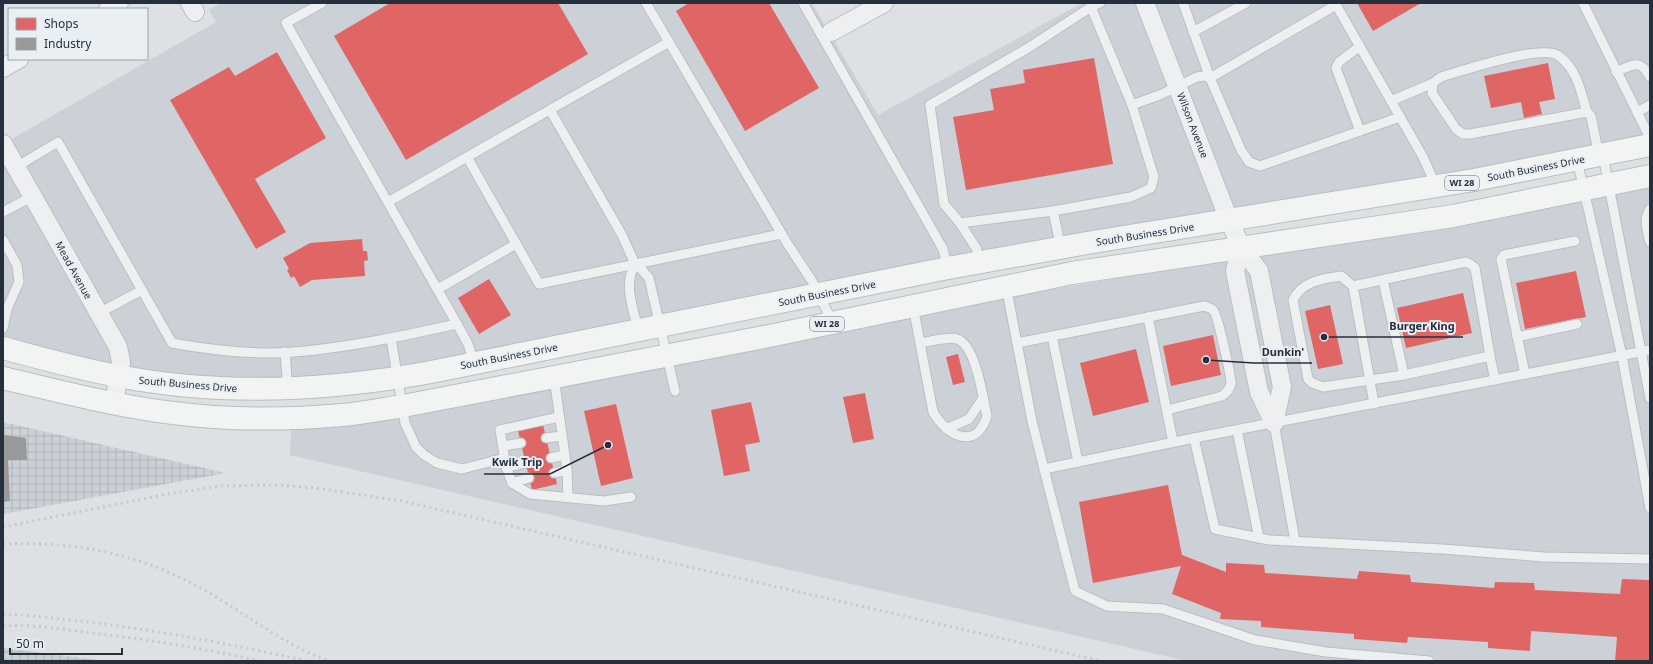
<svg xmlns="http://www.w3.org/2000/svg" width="1653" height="664" font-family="'Noto Sans',sans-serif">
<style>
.built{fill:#cbd1d7}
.industrial{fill:url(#industrial-grid)}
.shops{fill:#e06666}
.industry{fill:#999}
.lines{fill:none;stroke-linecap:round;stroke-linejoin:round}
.lane-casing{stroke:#bcbfc1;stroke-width:11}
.street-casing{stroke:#bcbfc1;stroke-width:20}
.primary-casing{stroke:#b9bec1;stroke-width:24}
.lane{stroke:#edeff0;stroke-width:9}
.street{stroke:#edeff0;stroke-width:18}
.primary{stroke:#f2f4f4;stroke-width:22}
.rail{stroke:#c6c9cb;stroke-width:3;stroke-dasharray:2 4;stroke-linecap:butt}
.labels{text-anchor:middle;stroke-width:4;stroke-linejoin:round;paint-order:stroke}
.shield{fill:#eaeff4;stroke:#606973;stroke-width:1}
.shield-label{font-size:9px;font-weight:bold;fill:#25303c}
.street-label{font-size:10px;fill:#25303c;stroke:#eaeff4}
.leader{fill:none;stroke:#25303c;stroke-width:1.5}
.callout-dot{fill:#25303c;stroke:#eaeff4;stroke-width:1.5}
.callout-label{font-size:11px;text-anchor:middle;font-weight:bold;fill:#25303c;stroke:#eaeff4;stroke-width:4;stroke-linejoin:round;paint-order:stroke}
</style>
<defs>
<pattern id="industrial-grid" width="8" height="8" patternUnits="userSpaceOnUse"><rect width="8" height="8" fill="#cbd1d7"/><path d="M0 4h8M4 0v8" fill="none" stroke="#aeb4b9"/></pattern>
</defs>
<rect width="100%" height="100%" fill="#dee1e3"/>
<g class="built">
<polygon points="221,3 812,3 878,115 1082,3 1650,3 1650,135 1459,173 354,378 178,378 3,343 3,144 216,22 209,10"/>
<polygon points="1650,183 1650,661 1187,661 290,455 291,429 943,309"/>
</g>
<g class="industrial">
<polygon points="3,422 226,473 3,514"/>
<polygon points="3,648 106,661 3,661"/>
</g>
<g class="shops">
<polygon points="390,3 558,3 588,54 406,160 334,36"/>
<polygon points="689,3 769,3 819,88 745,131 676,11"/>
<polygon points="1357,3 1421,3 1373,31"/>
<polygon points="277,52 326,138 255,179 286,232 256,249 170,100 229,67 235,76"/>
<polygon points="1094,58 1113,164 966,190 953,117 994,110 990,89 1025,83 1023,70"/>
<polygon points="1548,63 1555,99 1539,102 1542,114 1524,118 1521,102 1491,108 1484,76"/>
<polygon points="362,239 363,251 367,251 368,260 364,261 365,276 312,280 300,287 294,276 291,278 287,270 289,269 283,258 310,243"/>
<polygon points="1576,271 1586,317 1525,329 1516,283"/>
<polygon points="489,279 511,315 479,334 458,298"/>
<polygon points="1463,293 1472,333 1406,348 1397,308"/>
<polygon points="1330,305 1343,364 1318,369 1305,311"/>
<polygon points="1213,335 1221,375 1171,386 1163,346"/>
<polygon points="1136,349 1149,402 1093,416 1080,363"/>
<polygon points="958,354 965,382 953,385 946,357"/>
<polygon points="865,393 874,439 853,443 843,397"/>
<polygon points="751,402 760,442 745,445 750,471 724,476 711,410"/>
<polygon points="616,404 633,478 601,486 584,411"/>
<polygon points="543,425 557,484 532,490 518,431"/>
<polygon points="1168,485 1182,555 1226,572 1226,563 1264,565 1265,573 1357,579 1359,571 1410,575 1411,582 1494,588 1495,582 1534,583 1535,590 1620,594 1622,579 1650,580 1650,661 1615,661 1617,637 1531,631 1530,651 1488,648 1488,642 1408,637 1407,643 1354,639 1354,634 1261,627 1261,621 1220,619 1221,613 1172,594 1181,566 1093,583 1079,502"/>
</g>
<polygon class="industry" points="3,435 26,438 27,460 8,460 10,501 3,502"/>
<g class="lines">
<g class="lane-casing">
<g id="lane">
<polyline points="322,3 286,23 457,324 468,344 474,363"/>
<polyline points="646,3 787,243 812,281 833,323"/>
<polyline points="803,3 943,249 948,268"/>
<polyline points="1183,3 1210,78 1336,5"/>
<polyline points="1335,3 1423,157 1436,186"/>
<polyline points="1583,3 1650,138"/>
<polyline points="1091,7 1132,105 1162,94 1197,77 1204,76 1210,78 1241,150 1249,162 1260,166 1400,117"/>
<polyline points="1193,32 1246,3"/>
<polyline points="1360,46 1339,62 1336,68 1360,131"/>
<path d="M1616 72C1632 65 1640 58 1650 77"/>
<polyline points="1391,101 1433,83"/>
<polyline points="550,110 622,235 635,264 642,270 649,278 675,391"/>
<path d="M1587 112C1581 92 1577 69 1559 56 1543 43 1462 71 1441 77L1433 83 1432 93 1456 129 1463 134H1470L1587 112 1591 116 1599 156"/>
<polyline points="1637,112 1650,105"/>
<polyline points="1603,155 1650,398"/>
<polyline points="467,157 539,284 781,234"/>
<polyline points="1577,160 1622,356 1650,508"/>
<path d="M16 167 58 142 172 343C215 351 261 356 305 351 356 346 407 335 457 324"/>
<polyline points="388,202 669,42"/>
<path d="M1650 209C1643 220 1647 230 1650 242"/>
<polyline points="3,212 33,196"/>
<polyline points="960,223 1053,211"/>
<polyline points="3,240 17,265 19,282 7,309 3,328"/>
<polyline points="1061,248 1053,211 1131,197 1151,188 1154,177 1132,105"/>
<polyline points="981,262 976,248 960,223 944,204 930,105 1028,48 1091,7 1100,3"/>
<path d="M635 264C623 286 633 306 638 330"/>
<polyline points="1383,280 1404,375"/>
<polyline points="1006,286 1032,421 1044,469 1194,438 1650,350"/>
<path d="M1353 286 1466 262 1470 264 1475 268 1490 356 1404 375 1323 387 1312 383 1308 379 1293 300C1302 281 1322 279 1341 276L1353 286 1374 404"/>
<polyline points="438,289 516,244"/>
<path d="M913 306 933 412C946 435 976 452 987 416 983 398 976 345 957 339 949 336 929 342 920 343"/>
<polyline points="99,313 142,290"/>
<polyline points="1148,317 1173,442"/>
<polyline points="1052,336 1078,462"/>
<polyline points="1517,337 1577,324"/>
<polyline points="391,338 405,423 416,447 424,455 437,463 462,469 505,458"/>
<path d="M1017 343 1204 306C1207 307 1211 308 1213 310 1218 315 1231 376 1231 384 1230 389 1226 393 1222 396L1167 410"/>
<polyline points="285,352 288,389"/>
<polyline points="1490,356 1495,380"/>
<polyline points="1525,374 1501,259 1504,255 1575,241"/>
<polyline points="554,377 567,470 554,473"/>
<polyline points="559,417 500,430 506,467 512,483 530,494 604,501 631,497"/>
<polyline points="1274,423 1295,541"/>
<polyline points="946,429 969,419 983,398"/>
<polyline points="1237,430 1259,538"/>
<polyline points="546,438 562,436"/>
<polyline points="1194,438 1215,529 1269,540 1442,549 1544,557 1650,559"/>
<polyline points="503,446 521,443"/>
<polyline points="551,458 564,455"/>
<polyline points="506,467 526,463"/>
<polyline points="1044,469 1075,591 1107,606 1163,609 1255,640 1326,652 1429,661"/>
<polyline points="567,470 568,497"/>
<polyline points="512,483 529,478"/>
</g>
</g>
<g class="street-casing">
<g id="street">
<polyline points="190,3 195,12"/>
<polyline points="1145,3 1229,220 1241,247 1259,271 1282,387 1274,423"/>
<polyline points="108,9 119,3"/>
<polyline points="831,32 884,3"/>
<polyline points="3,68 19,59"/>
<polyline points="3,144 118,347 121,362 114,403"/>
<polyline points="1241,247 1235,271 1259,392 1274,423"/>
</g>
</g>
<g class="primary-casing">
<g id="primary">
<path d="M3 348C41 358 79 369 118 376 220 396 324 391 426 373L948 268 1087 243 1474 180 1650 145"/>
<path d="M3 378C59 391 115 406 173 413 228 420 287 420 342 415 363 413 383 409 403 406L769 336 1072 273 1453 216 1650 176"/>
</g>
</g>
<use href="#lane" class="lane"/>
<use href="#street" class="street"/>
<use href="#primary" class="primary"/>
<g class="rail">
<polyline points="3,527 168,494 221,486 277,485 316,488 402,501 1101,661"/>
<path d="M3 544C71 541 137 553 197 586 242 610 281 644 329 661"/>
<path d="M3 614C32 615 60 619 88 622 162 631 235 645 307 661"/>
<path d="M3 626C33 624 62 629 91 633 148 639 204 649 260 661"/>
</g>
</g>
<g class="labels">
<g class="shield">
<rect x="1445" y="176" width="34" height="14" rx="3"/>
<rect x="810" y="317" width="34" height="14" rx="3"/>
</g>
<g class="shield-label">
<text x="1462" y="186">WI 28</text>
<text x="827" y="327">WI 28</text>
</g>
<g class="street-label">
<text transform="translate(1193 125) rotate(69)" y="4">Wilson Avenue</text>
<text transform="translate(1536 168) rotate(-11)" y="4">South Business Drive</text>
<text transform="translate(1145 234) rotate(-9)" y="4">South Business Drive</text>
<text transform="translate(74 270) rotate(61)" y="4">Mead Avenue</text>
<text transform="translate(827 293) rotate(-11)" y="4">South Business Drive</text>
<text transform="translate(509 356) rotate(-11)" y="4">South Business Drive</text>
<text transform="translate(188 384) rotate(5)" y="4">South Business Drive</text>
</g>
</g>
<path class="leader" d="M1324 337L1382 337H1463M1206 360L1254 363H1312M608 445L550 474H484"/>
<g class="callout-dot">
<circle cx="1324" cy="337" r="4"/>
<circle cx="1206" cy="360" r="4"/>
<circle cx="608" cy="445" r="4"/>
</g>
<g class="callout-label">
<text x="1422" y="330">Burger King</text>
<text x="1283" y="356">Dunkin'</text>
<text x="517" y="466">Kwik Trip</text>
</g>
<rect width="1653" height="664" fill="none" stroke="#25303c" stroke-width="8"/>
<rect x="8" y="8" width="140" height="52" fill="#eaeff4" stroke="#9ba3aa"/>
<rect x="16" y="18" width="20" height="12" fill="#e06666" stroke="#9ba3aa"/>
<text x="44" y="28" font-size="12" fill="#25303c">Shops</text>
<rect x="16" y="38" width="20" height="12" fill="#999999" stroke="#9ba3aa"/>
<text x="44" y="48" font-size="12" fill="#25303c">Industry</text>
<path d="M10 648v6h112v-6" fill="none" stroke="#25303c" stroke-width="2"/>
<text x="16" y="648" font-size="12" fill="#25303c" stroke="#eaeff4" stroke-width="3" paint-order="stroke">50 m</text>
</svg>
